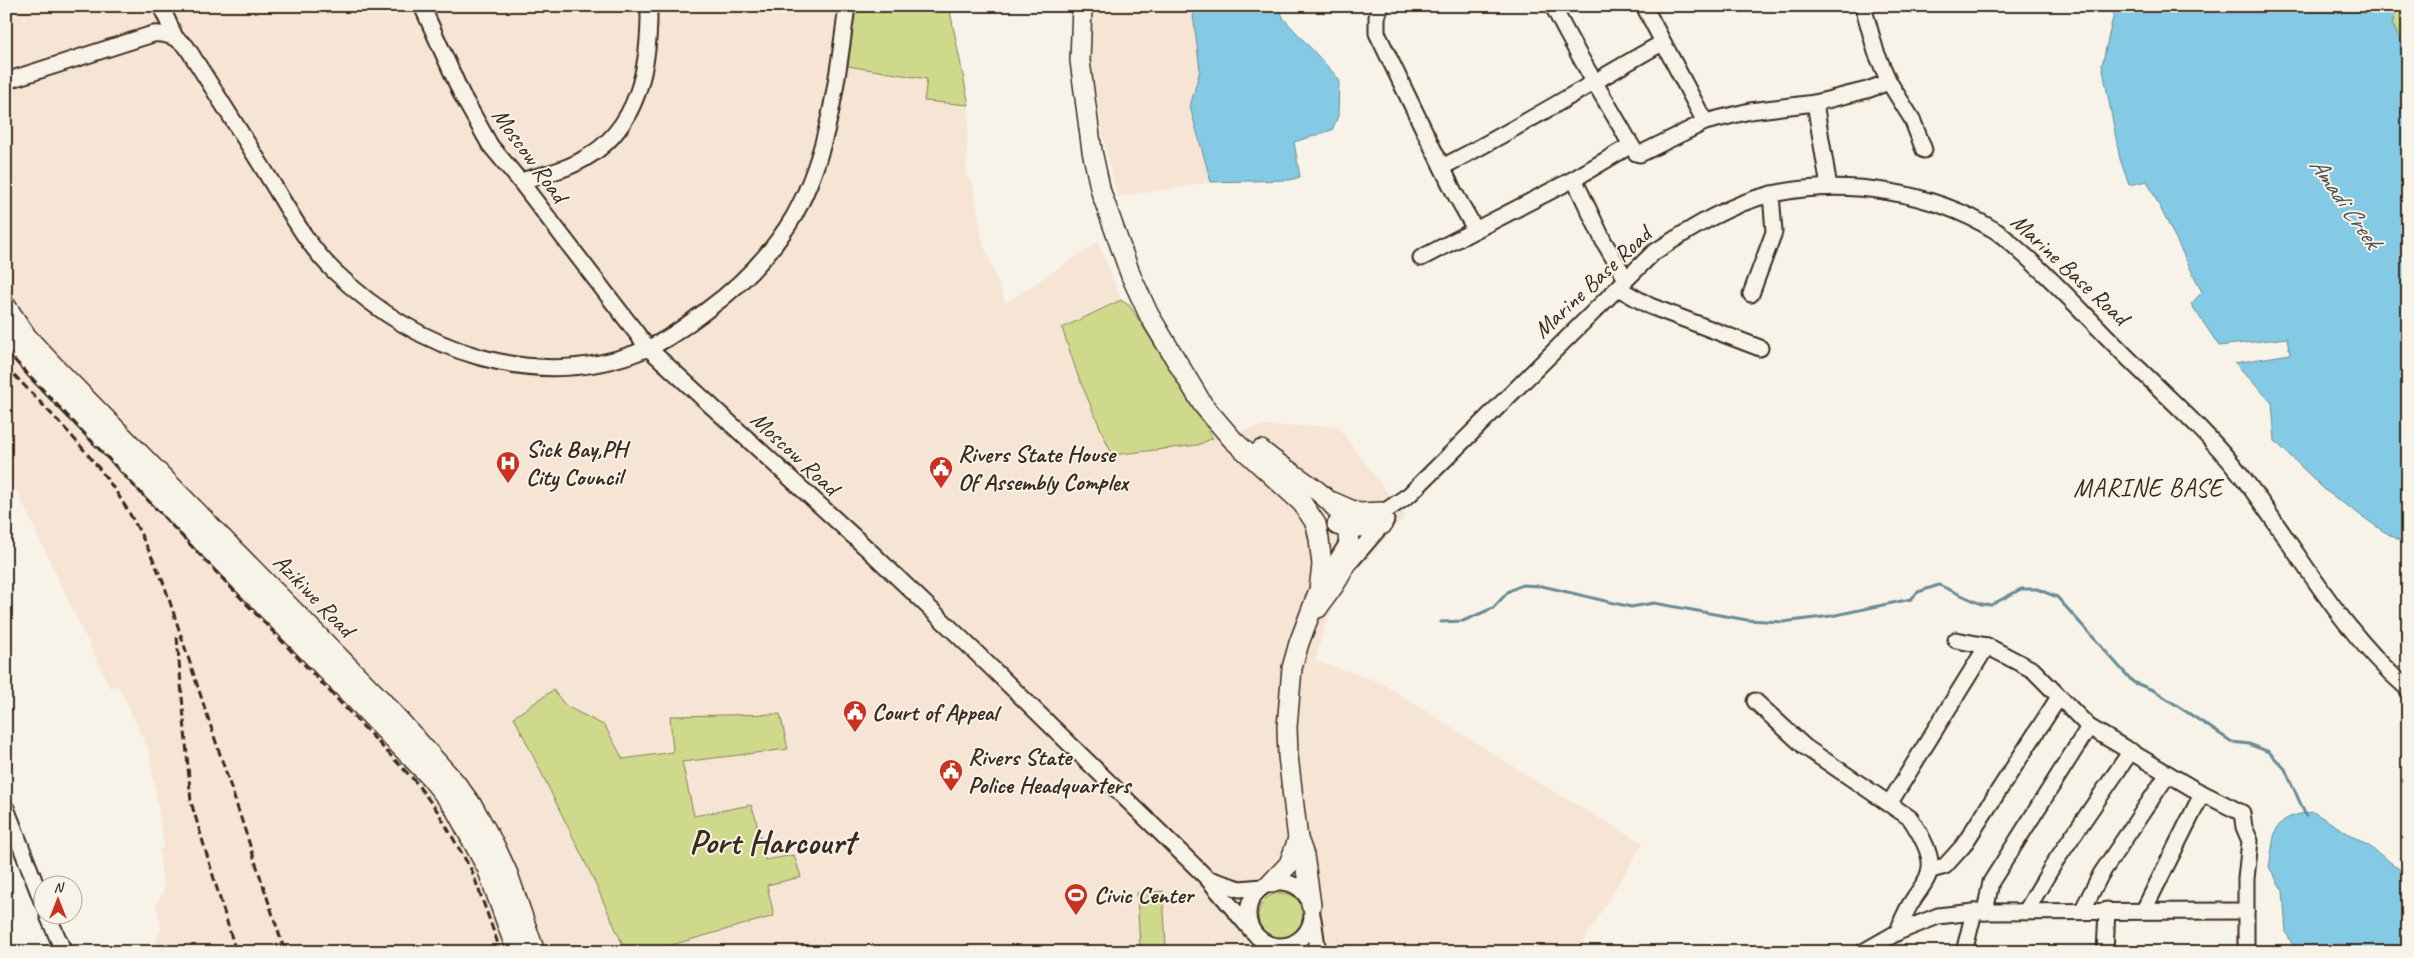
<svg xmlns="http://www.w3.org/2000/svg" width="2414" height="958" font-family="Caveat,sans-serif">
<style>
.built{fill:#f6e4d4}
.green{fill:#ced98c;stroke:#848255}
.water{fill:#84cae5;stroke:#678a95}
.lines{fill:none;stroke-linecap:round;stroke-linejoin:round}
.stream{stroke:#678a95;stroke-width:3}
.minor-casing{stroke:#3b2a1e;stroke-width:19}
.major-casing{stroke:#3b2a1e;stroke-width:22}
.minor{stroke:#f7f3e8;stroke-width:15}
.major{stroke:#f7f3e8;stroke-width:19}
.rail{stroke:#3b2a1e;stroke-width:3;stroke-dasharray:8 4;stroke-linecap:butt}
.labels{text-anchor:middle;stroke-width:4;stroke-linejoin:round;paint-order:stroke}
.street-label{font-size:24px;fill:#3b2a1e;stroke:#f7f3e8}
.poi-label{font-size:24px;font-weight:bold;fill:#3b2a1e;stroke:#f7f3e8;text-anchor:start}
.water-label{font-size:25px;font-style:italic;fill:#4d5250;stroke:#f7f3e8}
.neighbourhood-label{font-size:25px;letter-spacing:1px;fill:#3b2a1e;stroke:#f7f3e8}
.town-label{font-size:34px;font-weight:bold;fill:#3b2a1e;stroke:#f7f3e8}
</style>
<rect width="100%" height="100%" fill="#f7f3e8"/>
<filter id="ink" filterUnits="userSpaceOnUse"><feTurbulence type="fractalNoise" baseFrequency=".02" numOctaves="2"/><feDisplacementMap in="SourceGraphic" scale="10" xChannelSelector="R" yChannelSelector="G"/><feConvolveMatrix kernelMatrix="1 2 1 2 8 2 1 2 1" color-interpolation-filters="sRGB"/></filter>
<g filter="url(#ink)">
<g class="built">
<polygon points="6,6 949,6 969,105 966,175 973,184 983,244 1006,303 1098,242 1121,300 1130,306 1213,438 1261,426 1337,426 1405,516 1347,582 1325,625 1315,661 1380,682 1550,790 1643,843 1577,952 157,952 156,941 161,928 156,905 164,890 159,849 164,847 149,751 118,685 110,688 6,468"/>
<polygon points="1090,6 1192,6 1200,70 1190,107 1211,182 1118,197 1107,155 1087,42"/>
</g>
<g class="green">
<polygon points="855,6 949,6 969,105 924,101 927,79 848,66"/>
<polygon points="2398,6 2408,6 2408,45 2403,44 2392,24"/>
<polygon points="1121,300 1130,306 1213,438 1198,445 1112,455 1078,376 1062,328"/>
<polygon points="553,690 566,706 605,726 623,759 673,752 670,716 780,714 788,749 682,762 694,816 751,805 755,816 765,860 794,855 801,877 767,885 774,916 647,952 626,952 591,874 514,717"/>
<polygon points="1163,891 1166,947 1140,948 1137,893"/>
<circle cx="1281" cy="916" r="23"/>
</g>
<g class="water">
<polygon points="1192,6 1278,6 1284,19 1339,79 1338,116 1332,130 1294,142 1300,177 1290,180 1211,182 1190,107 1200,70"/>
<polygon points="2113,6 2398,6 2392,24 2403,44 2408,45 2408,545 2383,531 2326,491 2275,441 2272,403 2235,363 2290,354 2287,338 2219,346 2191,304 2202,292 2147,181 2129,185 2120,159 2102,65 2114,13"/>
<path d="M2313 812 2372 848 2408 876V952H2296L2286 932 2283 891 2269 867C2276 830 2270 817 2313 812Z"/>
</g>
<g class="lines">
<polyline class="stream" points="1441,622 1463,621 1493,608 1509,591 1522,585 1542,586 1631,607 1654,603 1747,620 1783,622 1831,616 1911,599 1918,592 1939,585 1981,604 1991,605 2021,589 2037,589 2057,597 2133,682 2155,691 2232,742 2249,744 2269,752 2285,769 2306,816"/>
<g class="minor-casing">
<g id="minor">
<polyline points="161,6 175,37"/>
<polyline points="422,6 462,95 490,145 520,181 648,348 873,554 963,640 1207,878 1252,931"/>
<polyline points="1381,6 1377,17 1377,33 1454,192 1475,229"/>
<path d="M1553 6C1576 54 1605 98 1631 145L1574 179 1604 242 1626 279"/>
<path d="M6 81 153 34C167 33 175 37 186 46 214 90 242 134 269 178 289 210 306 244 334 271 416 350 535 395 646 349 668 340 688 324 707 310 741 285 772 253 794 216 829 153 838 76 847 6"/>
<polyline points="1889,82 1912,119 1924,150"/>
<polyline points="1705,122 1750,111 1815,103"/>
<polyline points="1631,145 1636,153 1640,154 1705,122 1644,6"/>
<path d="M1442 167C1518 129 1589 84 1662 43"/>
<path d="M520 181C541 175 563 171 582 160 639 130 650 65 649 6"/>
<polyline points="1829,187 1815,103 1867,90 1889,82 1876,52 1863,6"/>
<polyline points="1421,258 1574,179"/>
<polyline points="1618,288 1650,306 1760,348"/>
<polyline points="1751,294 1774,232 1771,194"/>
<path d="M1375 518 1409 495 1653 253C1689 230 1728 204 1772 194 1846 178 1931 191 1996 231 2005 237 2014 246 2022 253 2056 282 2086 316 2117 347 2157 388 2202 426 2238 471 2294 543 2337 628 2408 689"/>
<polyline points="1344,569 1386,520"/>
<polyline points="1322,584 1347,544"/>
<polyline points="1956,640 1987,646 2033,670 2089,727 2192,788 2242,813 2244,827 2250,841 2246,879 2246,952"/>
<path d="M1755 701 1805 747 1910 818C1954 884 1915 875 1898 932"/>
<polyline points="1889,804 1987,646"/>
<polyline points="6,808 42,901"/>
<polyline points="1931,870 1945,866 1963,846 2059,697"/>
<polyline points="1209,879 1240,889 1262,887"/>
<circle cx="1280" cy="914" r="32"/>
<polyline points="2144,910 2202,794"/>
<polyline points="2026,911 2055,862 2131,751"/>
<polyline points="2082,911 2101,874 2168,774"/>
<polyline points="1985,912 1991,882 2089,727"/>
<polyline points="48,916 64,952"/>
<polyline points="1313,919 1318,952"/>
<polyline points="1863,952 1898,932 1938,916 1974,912 2246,911"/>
<polyline points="1964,952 1974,912"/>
<polyline points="2105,952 2107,910"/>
</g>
</g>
<g class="major-casing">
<g id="major">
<polyline points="1082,6 1080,61 1092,151 1101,192 1131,276 1149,315 1203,405 1233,440 1302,503 1316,524 1319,539 1322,565 1319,590 1299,643 1292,668 1287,727 1288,756 1298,839 1304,855 1311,905"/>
<polyline points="6,306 27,337 52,364 382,701 455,782 474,808 495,846 508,874 535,952"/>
<polyline points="6,335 36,370 431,778 454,807 487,868 517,952"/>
<path d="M1261 450C1299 484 1370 506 1343 569 1338 583 1326 595 1318 608"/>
<polyline points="1333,502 1358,513 1382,512"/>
<polyline points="1337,525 1347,528 1382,525"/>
<polyline points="1271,883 1289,864 1298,839"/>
</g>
</g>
<use href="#minor" class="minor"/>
<use href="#major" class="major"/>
<g class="rail">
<polyline points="6,351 414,780 438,812 472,871 501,952"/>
<path d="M6 366C42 405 82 443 112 486 134 517 149 550 164 584L285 952"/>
<polyline points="177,637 191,802 236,952"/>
</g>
</g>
</g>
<defs>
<g id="hospital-pin" transform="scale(1.25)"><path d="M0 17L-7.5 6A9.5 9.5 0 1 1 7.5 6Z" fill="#c8321e" stroke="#f7f3e8"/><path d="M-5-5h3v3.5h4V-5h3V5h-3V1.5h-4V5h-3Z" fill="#fff"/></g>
<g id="civic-pin" transform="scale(1.25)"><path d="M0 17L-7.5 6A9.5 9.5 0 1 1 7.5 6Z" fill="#c8321e" stroke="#f7f3e8"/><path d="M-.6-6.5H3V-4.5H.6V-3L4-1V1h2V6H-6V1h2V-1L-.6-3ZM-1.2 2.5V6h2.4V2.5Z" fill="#fff"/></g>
<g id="stadium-pin" transform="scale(1.25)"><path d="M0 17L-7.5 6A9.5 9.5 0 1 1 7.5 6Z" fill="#c8321e" stroke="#f7f3e8"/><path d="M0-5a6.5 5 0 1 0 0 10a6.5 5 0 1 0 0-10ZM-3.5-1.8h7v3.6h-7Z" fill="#fff"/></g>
</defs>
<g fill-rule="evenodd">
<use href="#hospital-pin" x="508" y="463"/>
<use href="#civic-pin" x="941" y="468"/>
<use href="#civic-pin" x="855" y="712"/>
<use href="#civic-pin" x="951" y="771"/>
<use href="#stadium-pin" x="1076" y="895"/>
</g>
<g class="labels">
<g class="street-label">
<text transform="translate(530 155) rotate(54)" y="8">Moscow Road</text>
<text transform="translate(2070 269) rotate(43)" y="8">Marine Base Road</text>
<text transform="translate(1592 282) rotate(-43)" y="8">Marine Base Road</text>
<text transform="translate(795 453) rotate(43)" y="8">Moscow Road</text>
<text transform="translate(314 595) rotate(46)" y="8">Azikiwe Road</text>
</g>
<g class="poi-label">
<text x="526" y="457">Sick Bay,PH<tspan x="526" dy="28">City Council</tspan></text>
<text x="958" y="462">Rivers State House<tspan x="958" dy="28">Of Assembly Complex</tspan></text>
<text x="872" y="720">Court of Appeal</text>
<text x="968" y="765">Rivers State<tspan x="968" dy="28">Police Headquarters</tspan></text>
<text x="1094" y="903">Civic Center</text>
</g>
<g class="water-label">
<text transform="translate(2346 202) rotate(55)" y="9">Amadi Creek</text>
</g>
<g class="neighbourhood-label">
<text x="2148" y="496">MARINE BASE</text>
</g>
<g class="town-label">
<text x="772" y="853">Port Harcourt</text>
</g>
</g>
<rect width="2414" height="958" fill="none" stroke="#f7f3e8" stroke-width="25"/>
<rect x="12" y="12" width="2389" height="933" fill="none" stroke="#3b2a1e" stroke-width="2" filter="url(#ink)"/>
<g transform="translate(58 900)"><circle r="24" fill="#f7f3e8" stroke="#aca397"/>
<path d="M0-4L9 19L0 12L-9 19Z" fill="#c8321e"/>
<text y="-8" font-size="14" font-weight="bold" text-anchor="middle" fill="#3b2a1e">N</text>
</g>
</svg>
